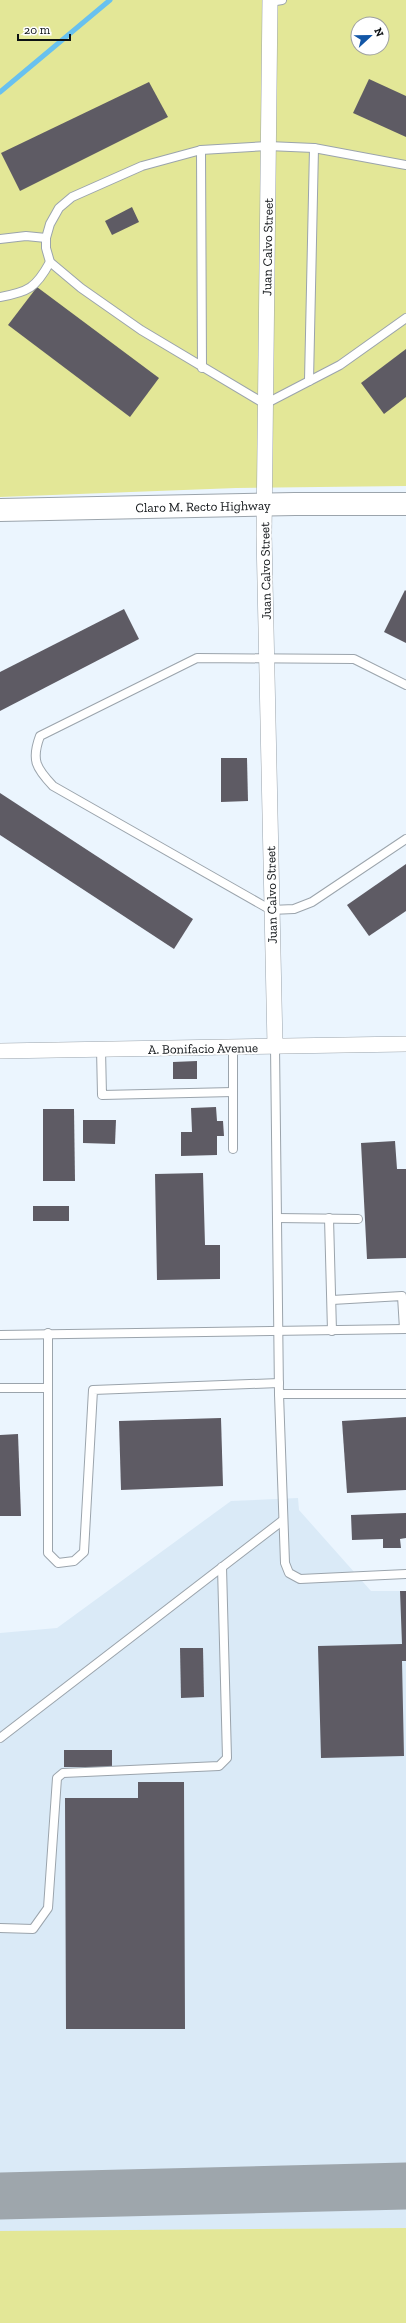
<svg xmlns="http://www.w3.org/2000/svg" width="406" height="2323" font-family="'Zilla Slab',serif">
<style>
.built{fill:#daeaf7}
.green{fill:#e3e797;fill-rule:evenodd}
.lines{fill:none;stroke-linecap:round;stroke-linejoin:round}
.stream{stroke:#68c1ef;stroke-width:5}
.taxiway{stroke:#9ea6ac;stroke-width:47}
.building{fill:#5e5b64}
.service-casing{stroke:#9ba4ac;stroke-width:10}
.minor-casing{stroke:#9ba4ac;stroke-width:16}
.secondary-casing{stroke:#9ba4ac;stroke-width:24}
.service{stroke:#fff;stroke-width:8}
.minor{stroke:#fff;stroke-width:15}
.secondary{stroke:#fff;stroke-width:22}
.labels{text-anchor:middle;stroke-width:4;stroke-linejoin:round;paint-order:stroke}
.street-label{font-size:13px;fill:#0d1114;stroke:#fff}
</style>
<rect width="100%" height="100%" fill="#ebf5fe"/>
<polygon class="built" points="298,1498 299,1510 371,1591 406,1591 406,2323 0,2323 0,1633 57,1628 231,1501"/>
<g class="green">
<path d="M0 0H406V486L236 488 0 497ZM358 24H382V48H358Z"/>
<polygon points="406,2228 406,2323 0,2323 0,2231"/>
</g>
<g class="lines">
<polyline class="stream" points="0,92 110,0"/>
<polyline class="taxiway" points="0,2196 406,2186"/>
</g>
<g class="building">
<polygon points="369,79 406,96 406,137 353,113"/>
<polygon points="149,82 168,117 20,191 1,153"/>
<polygon points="132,207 139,222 112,235 105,221"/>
<polygon points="37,287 159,378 130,417 8,325"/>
<polygon points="406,349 406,397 384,414 361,383"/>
<polygon points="405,590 406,591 406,643 384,632"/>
<polygon points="124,609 139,639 0,711 0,672"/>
<polygon points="221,758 247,758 248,801 221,802"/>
<polygon points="0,793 193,919 174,949 0,835"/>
<polygon points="406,864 406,911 369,936 347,905"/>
<polygon points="197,1061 197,1079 173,1079 173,1062"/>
<polygon points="216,1107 217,1121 223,1121 224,1136 217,1136 217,1155 181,1156 181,1132 192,1132 191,1108"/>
<polygon points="43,1109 74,1109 75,1181 43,1181"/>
<polygon points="83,1120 116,1120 115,1144 83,1143"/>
<polygon points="395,1141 397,1169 406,1169 406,1258 367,1259 361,1143"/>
<polygon points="203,1173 205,1245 220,1245 220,1279 157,1280 155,1174"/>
<rect x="33" y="1206" width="36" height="15"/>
<polygon points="406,1417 406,1490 347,1493 342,1421"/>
<polygon points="221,1418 223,1486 121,1490 119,1421"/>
<polygon points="18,1434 21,1516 0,1516 0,1435"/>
<polygon points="406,1513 406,1538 400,1539 401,1548 383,1548 383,1539 352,1540 351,1515"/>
<polygon points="400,1591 406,1591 406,1661 402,1661 404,1756 321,1758 318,1646 402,1644"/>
<polygon points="180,1648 203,1648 204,1697 181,1698"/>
<rect x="64" y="1750" width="48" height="17"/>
<polygon points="138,1782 184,1782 185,2029 66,2029 65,1798 138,1798"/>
</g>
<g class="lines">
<g class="service-casing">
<g id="service">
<polyline points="270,2 282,0"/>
<polyline points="201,150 202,368"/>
<polyline points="406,165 314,148 268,146 201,150 142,166 72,197 59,208 50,224 46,238 46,248 50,262 81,288 141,330 265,404 340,365 406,318"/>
<polyline points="0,239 26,236 46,238"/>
<path d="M0 297C28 292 36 288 50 262"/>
<polyline points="309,381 314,148"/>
<path d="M406 685 354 659 197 658 40 736C31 760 36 768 53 786L271 910 294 909 312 902 406 839"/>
<polyline points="275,1046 279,1394 285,1563 289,1573 300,1579 406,1574"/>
<polyline points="233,1047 233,1149"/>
<polyline points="101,1049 102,1095 233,1092"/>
<polyline points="277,1218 358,1219"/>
<polyline points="329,1218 332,1331"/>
<polyline points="332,1300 402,1296 404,1329"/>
<polyline points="48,1333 48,1553 58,1563 74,1561 84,1552 93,1390 279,1383"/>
<polyline points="0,1335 406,1329"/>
<polyline points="0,1388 48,1388"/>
<polyline points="279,1394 406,1394"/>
<polyline points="0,1738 282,1521"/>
<polyline points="0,1928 33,1929 48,1908 57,1778 63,1773 219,1766 227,1758 222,1567"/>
</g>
</g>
<g class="minor-casing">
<g id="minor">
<polyline points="270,0 264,535 275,1046"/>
<polyline points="0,1051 406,1044"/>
</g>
</g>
<g class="secondary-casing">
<polyline id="secondary" points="0,510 295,504 406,504"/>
</g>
<use href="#service" class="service"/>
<use href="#minor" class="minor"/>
<use href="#secondary" class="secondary"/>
</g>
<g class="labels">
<g class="street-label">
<text transform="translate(267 247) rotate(-89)" y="5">Juan Calvo Street</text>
<text transform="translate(203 506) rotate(-1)" y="5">Claro M. Recto Highway</text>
<text transform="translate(265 571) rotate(-91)" y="5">Juan Calvo Street</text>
<text transform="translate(271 895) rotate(-91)" y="5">Juan Calvo Street</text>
<text transform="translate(203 1048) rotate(-1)" y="5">A. Bonifacio Avenue</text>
</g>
</g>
<g transform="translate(370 36) rotate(68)"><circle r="19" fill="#ffffff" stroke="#9ea0a1"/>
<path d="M0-3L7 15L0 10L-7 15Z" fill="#1256a6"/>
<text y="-6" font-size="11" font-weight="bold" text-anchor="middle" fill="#0d1114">N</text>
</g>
<path d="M18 34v6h52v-6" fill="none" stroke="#0d1114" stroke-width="2"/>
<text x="24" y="34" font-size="12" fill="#0d1114" stroke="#ffffff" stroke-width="3" paint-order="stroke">20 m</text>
</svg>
